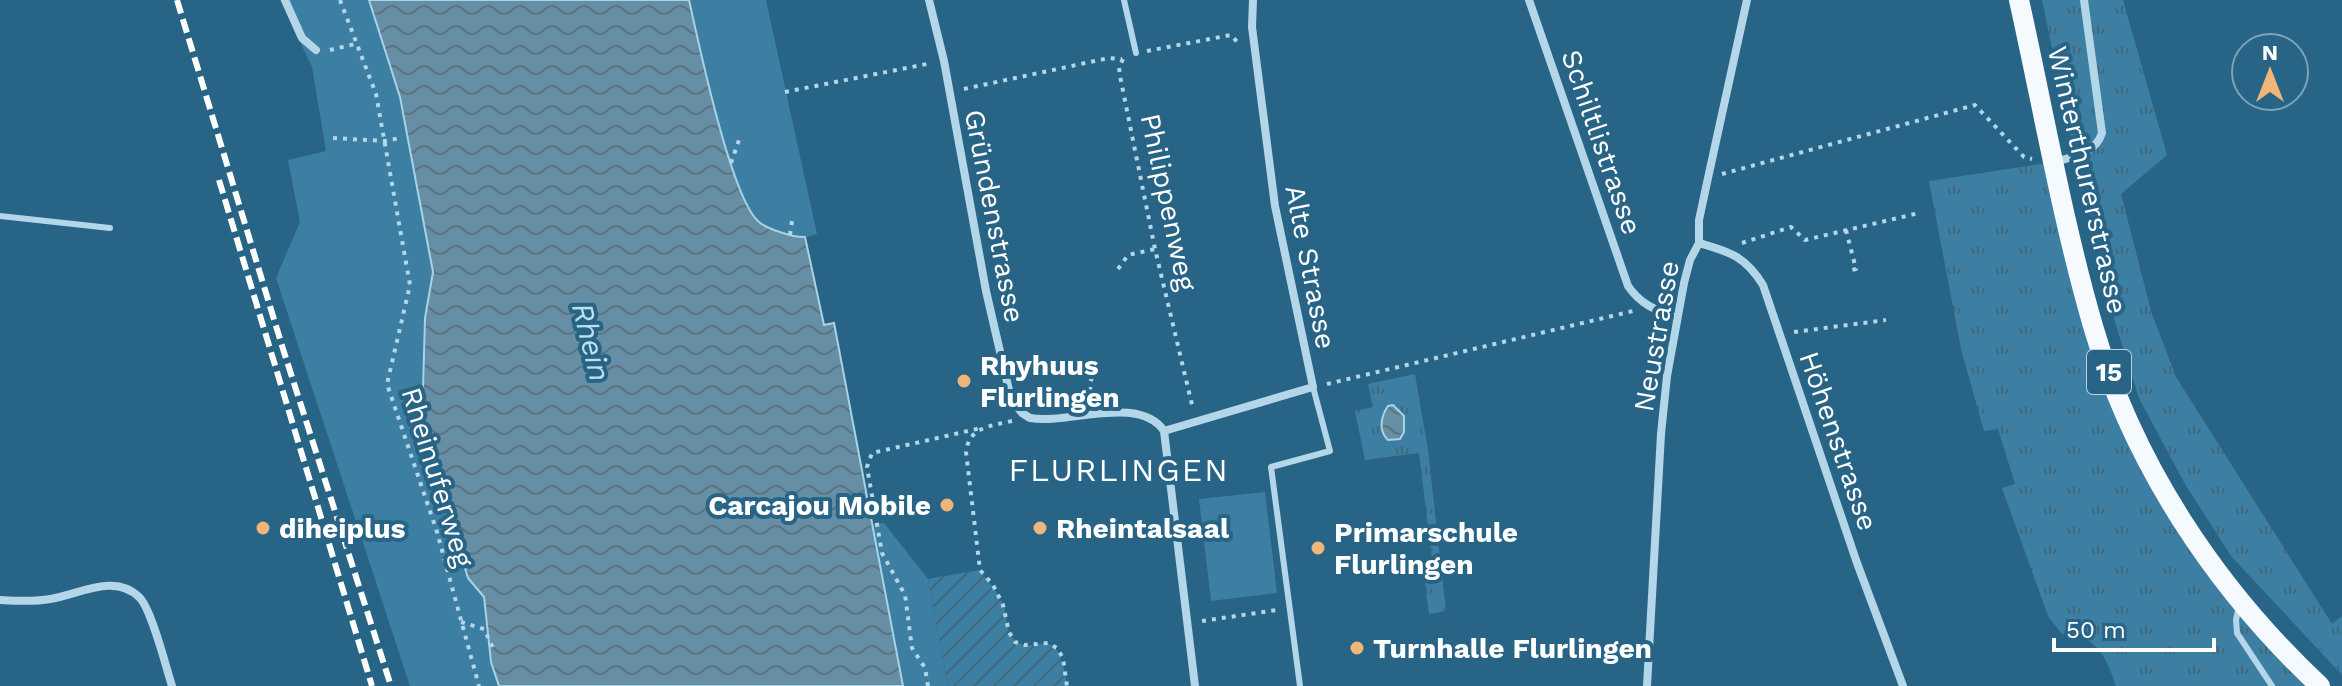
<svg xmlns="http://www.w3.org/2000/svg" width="2342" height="686" font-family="'Work Sans',sans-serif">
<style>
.grass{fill:url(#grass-tufts)}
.park{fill:#3c7fa2}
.garden{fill:url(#garden-furrows)}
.water{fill:url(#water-waves);stroke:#a7d3e8;stroke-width:2}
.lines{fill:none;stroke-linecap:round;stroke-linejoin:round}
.path{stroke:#b3d6e8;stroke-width:4;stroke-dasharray:4 6;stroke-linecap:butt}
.lane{stroke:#b3d6e8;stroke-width:6}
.street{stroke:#b3d6e8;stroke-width:8}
.primary{stroke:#f5fafe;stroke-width:20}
.rail{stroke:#fff;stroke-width:6;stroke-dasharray:14 6;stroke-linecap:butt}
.poi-dot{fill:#f0b579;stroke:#286486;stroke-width:3}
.labels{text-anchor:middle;stroke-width:8;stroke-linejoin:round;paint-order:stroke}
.shield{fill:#286486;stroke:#bed0db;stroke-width:2}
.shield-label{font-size:26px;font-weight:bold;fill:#fff}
.street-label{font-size:28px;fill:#fff;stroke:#286486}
.poi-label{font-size:28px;font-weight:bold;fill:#fff;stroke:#286486;text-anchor:start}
.water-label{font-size:30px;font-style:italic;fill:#bedfef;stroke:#286486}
.quarter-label{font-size:32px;letter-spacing:2px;fill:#fff;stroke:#286486}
</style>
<defs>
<pattern id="grass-tufts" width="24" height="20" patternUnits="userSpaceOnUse" patternTransform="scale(2)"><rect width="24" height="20" fill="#3c7fa2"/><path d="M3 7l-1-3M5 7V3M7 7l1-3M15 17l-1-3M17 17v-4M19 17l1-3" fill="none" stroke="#43687b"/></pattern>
<pattern id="garden-furrows" width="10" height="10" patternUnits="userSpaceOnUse" patternTransform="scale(2)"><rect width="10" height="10" fill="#3c7fa2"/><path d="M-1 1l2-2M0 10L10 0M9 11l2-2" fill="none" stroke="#43687b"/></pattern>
<pattern id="water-waves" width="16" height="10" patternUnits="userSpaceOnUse" patternTransform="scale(2)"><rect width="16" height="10" fill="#668ea5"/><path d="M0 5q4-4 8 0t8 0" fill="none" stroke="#5c7481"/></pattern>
</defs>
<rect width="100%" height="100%" fill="#286486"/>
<g class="grass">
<polygon points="2042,0 2123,0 2167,155 2121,194 2152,314 2176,377 2332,624 2342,616 2342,675 2231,556 2185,484 2139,398 2114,319 2083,196"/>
<path d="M2054 162 2082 284 2159 483 2320 686H2116C2106 657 2097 635 2062 634L2048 616 2002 488 2015 484 1998 429 1984 431 1961 349 1929 181Z"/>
<polygon points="1415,374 1428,450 1446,611 1429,614 1425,585 1427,576 1434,575 1419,453 1365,460 1355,411 1373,407 1368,384"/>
</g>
<g class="park">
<polygon points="280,0 369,0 399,97 433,271 425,318 421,427 467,577 483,597 490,662 499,686 410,686 276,278 300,222 288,160 326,151 312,67"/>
<path d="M689 0H766L817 234C811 236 804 238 798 238 792 237 763 227 758 222 731 199 698 41 689 0Z"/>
<polygon points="1265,492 1277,593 1211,601 1199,499"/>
<polygon points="884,523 928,579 948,686 903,686 872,524"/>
</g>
<path class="garden" d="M980 570C988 582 1000 594 1004 607 1007 617 1006 629 1012 637 1032 664 1057 611 1067 686H948L928 579Z"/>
<g class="water">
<path d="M369 0H689C698 40 731 199 759 222 767 229 795 238 805 237L824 325 834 323 903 686H499L491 662 484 597 468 578 422 426 425 318 433 272 400 97Z"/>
<path d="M1393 405 1404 416V432L1400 439 1388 440C1378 431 1381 416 1388 406Z"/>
</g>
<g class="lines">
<g class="path">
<polyline points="340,0 376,94 410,285 387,384 437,532 479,686"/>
<polyline points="330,50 355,44"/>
<polyline points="1147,51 1231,35 1240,45"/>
<polyline points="1123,59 1119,67 1120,76 1155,249 1193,409"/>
<polyline points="964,89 1109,58 1122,59"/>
<polyline points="785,92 932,63"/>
<polyline points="333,138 385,141 400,138"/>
<polyline points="731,163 740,137"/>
<polyline points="1722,174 1975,105 2024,157 2032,159"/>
<polyline points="1846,230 1856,269 1848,271"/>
<polyline points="790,235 792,221"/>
<polyline points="1742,243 1791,227 1805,240 1919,213"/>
<polyline points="1118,269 1128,255 1155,249"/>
<polyline points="1794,332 1886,320"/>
<polyline points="1327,384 1633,311"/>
<polyline points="1091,401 1090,382 1095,372"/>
<path d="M1012 421C990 426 969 427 966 452L980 570 993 585 1003 605 1009 632 1015 642 1025 645 1048 643 1057 648 1063 658 1067 686"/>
<polyline points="1202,621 1277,610"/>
<polyline points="461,622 484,629 495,652"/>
<polyline points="928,686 925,668 912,648 905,595 882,553 867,467 872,453 981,428"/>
</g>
<g class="lane">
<polyline points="1124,0 1136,53"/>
<polyline points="0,216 110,228"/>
<polyline points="2239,606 2236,620 2237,633 2272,686"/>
<polyline points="1300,686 1271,467 1330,451 1313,387"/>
</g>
<g class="street">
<polyline points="285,0 302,38 316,50"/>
<path d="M929 0 944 61 986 291 1011 399 1022 413 1030 418C1068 425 1139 394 1164 431L1195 686"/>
<path d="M1529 0 1628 286C1641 305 1656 310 1677 318"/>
<path d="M2055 162C2075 156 2095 154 2102 133L2084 0"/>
<path d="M1699 243C1730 252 1745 256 1763 285L1857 563 1903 686"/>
<polyline points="1164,431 1313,387 1275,206 1252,27 1253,0"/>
<path d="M0 600C16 601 35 602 50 599 78 595 115 572 140 598 152 611 166 667 172 686"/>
<polyline points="1647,686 1661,434 1667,376 1684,283 1690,260 1699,243 1699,220 1708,178 1747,0"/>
</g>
<path class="primary" d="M2019 0C2043 108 2062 219 2093 326 2133 464 2216 589 2320 686"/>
<g class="rail">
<polyline points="177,0 283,349 391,686"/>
<polyline points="219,180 372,686"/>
</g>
</g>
<g class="poi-dot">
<circle cx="964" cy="381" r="8"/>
<circle cx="947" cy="505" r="8"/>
<circle cx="263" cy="528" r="8"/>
<circle cx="1040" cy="528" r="8"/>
<circle cx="1318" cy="548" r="8"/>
<circle cx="1357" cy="648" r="8"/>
</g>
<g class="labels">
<rect class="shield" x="2087" y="350" width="44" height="44" rx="6"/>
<g class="shield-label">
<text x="2109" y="381">15</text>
</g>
<g class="street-label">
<text transform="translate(1602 142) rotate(71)" y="10">Schiltlistrasse</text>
<text transform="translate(2088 180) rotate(77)" y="10">Winterthurerstrasse</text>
<text transform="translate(1169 202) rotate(78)" y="10">Philippenweg</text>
<text transform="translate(995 216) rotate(79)" y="10">Gründenstrasse</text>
<text transform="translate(1311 267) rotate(79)" y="10">Alte Strasse</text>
<text transform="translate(1656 336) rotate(-80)" y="10">Neustrasse</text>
<text transform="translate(1839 441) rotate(71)" y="10">Höhenstrasse</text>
<text transform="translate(438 477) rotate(73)" y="10">Rheinuferweg</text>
</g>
<g class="poi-label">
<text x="980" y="375">Rhyhuus<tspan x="980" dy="32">Flurlingen</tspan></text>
<text x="931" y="515" text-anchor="end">Carcajou Mobile</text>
<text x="279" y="538">diheiplus</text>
<text x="1056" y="538">Rheintalsaal</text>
<text x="1334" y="542">Primarschule<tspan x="1334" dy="32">Flurlingen</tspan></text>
<text x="1373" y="658">Turnhalle Flurlingen</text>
</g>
<g class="water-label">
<text transform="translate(591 342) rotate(76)" y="10">Rhein</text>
</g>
<g class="quarter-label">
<text x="1119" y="481">FLURLINGEN</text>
</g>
</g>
<g transform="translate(2270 72)"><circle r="38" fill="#286486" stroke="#7ea2b6" stroke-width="2"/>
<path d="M0-6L14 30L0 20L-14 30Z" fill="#f0b579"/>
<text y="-12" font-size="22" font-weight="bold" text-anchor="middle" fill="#ffffff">N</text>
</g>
<path d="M2054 638v12h160v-12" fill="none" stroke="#ffffff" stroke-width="4"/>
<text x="2066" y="638" font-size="24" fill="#ffffff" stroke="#286486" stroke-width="6" paint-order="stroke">50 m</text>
</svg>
